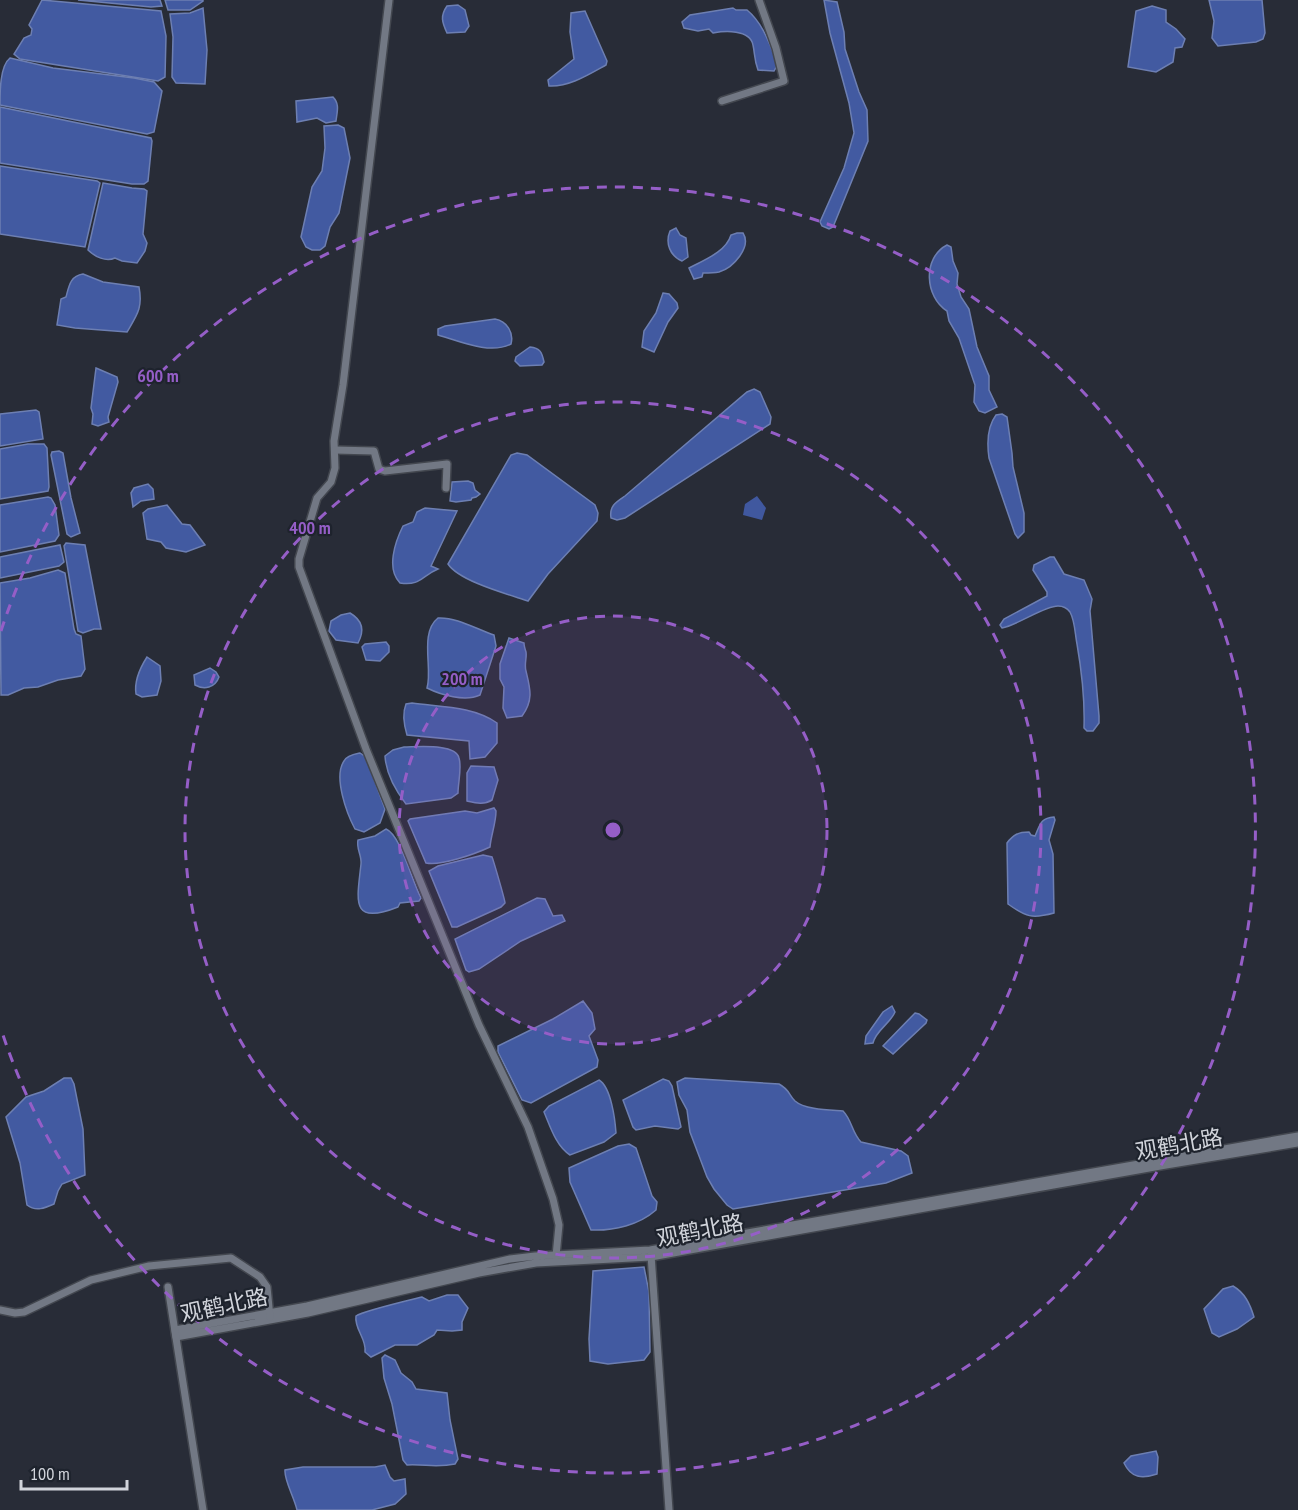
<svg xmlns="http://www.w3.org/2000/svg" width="1298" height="1510" font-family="'PT Sans Narrow','Noto Sans SC',sans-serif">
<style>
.forest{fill:#40589f}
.water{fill:#425aa1;stroke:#6d7fb2;stroke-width:1.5}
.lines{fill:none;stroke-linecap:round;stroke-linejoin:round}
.minor-casing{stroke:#43474f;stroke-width:10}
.minor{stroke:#727884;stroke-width:7}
.ring{fill:none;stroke:#955ec7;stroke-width:3;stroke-dasharray:10 8}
.labels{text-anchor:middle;stroke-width:4.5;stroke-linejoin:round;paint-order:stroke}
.street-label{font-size:22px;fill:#d1d4db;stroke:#1e232d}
.centre{fill:#955ec7;stroke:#1e232d;stroke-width:3}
.ring-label{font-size:18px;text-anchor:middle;font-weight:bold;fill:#955ec7;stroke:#1e232d;stroke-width:4.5;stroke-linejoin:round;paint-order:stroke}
</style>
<rect width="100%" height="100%" fill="#282c37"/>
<polygon class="forest" points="757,496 766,508 762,520 743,515 745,504"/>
<g class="water">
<polygon points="42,0 161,11 166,36 165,77 158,81 20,59 14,54 24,38 31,35 32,29 29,25"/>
<polygon points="78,0 160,0 162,6 151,7"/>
<polygon points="165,0 203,0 203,1 190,10 168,10"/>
<polygon points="824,0 837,2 844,32 845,49 859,92 867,110 868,141 833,227 829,229 822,226 820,222 844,168 854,133 849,103 830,33"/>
<polygon points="1209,0 1262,0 1265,33 1263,39 1256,42 1218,46 1212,38 1214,21"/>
<path d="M458 5 465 10 469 26 465 32 447 33C442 22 440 16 447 6Z"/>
<polygon points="1152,6 1166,10 1166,22 1176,29 1185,39 1182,47 1175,48 1173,62 1156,72 1128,67 1136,11"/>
<polygon points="203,8 207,50 205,84 176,83 172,77 173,37 170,14 190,13"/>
<path d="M733 8 736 10H747C763 23 770 45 778 64L774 71 758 70C754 59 755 54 753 45 750 29 724 31 713 33L709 29 698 31 684 28 682 22 690 15Z"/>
<path d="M585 11 607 61 606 65C588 75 569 87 549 86L548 80 574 59 570 32 571 13Z"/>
<path d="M10 58 53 68 134 78 154 82 162 91 154 132 147 134 0 105C0 91 0 66 10 58Z"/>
<path d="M333 97C340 104 337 112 336 121L326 123 317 118 297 122 296 101Z"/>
<polygon points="0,107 151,138 152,141 148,181 144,184 132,184 0,163"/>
<polygon points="338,125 344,128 350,158 339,213 330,227 325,246 320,250 312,250 306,247 301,237 312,187 322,171 325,148 324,126"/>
<polygon points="0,166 97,181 100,183 85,247 0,234"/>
<path d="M103 183 132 188 144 189 147 191 143 234 147 243 145 251 137 263 122 261 115 258C106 262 95 257 88 250Z"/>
<path d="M676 228 680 235 686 238 688 257 682 261C670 256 665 243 670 231Z"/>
<path d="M737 233H743C752 247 733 268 719 272 714 273 708 273 703 273L702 277 694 279 689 268C704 260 726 252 731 235Z"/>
<path d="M947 245 951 247 953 261 958 273 957 284 961 297 969 309 977 347 989 376V390L997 407 985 413 979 411 974 402 975 385 959 338 949 321 947 311C925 297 922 258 947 245Z"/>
<path d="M83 274 103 282 139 287C143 308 137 315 127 332L75 328 57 325 61 299 66 297C69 286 70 276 83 274Z"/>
<polygon points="663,293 669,294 677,303 678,308 668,322 654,352 642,347 644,331 656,313"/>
<path d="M495 319C507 321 514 333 511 344 490 355 459 341 438 335V329L445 326Z"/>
<path d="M530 347C540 348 542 352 544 362L542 365 520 366 515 361 516 357Z"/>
<polygon points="96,368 117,377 118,382 108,417 109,422 98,426 92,424 93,414 91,408"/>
<path d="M754 389 760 392 771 417 770 424 625 518 617 520 611 518C609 506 616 502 625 496L747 392Z"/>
<polygon points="36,410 39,412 43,439 0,446 0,414"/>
<path d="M1002 414 1007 417 1012 453 1013 467 1024 513V532L1018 538 1015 534 989 458C987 444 987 427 996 415Z"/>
<polygon points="28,444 44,444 47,448 49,487 48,491 0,499 0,449"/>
<polygon points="59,451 63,453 71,498 80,533 71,537 67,534 51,455 52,452"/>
<path d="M517 453 527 455 595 505 598 513 597 521 548 574 528 601C507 594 459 581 448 564L511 455Z"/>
<polygon points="468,481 473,483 475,490 480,494 476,497 472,498 471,500 456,502 450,501 452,482"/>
<polygon points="148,484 153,489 154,499 141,501 133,507 131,493 134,488"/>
<polygon points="48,497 51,498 55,505 59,535 55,541 0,552 0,505"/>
<polygon points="167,505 182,524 190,525 205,545 186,552 166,548 161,542 147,539 143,513 148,509"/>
<path d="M425 508 457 511 431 566 438 569C421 576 421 586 400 583 386 569 395 542 403 526L413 522 417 512Z"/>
<polygon points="66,543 85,545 101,629 94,629 83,633 78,631 64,546"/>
<polygon points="60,545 64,562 59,566 0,578 0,557"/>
<path d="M1050 557H1054L1064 574 1084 580 1092 599 1090 611 1099 716V723L1093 731H1087L1084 728C1085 699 1082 673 1077 644 1075 634 1075 621 1070 612 1067 608 1063 606 1058 606 1044 606 1018 625 1002 628L1000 625 1004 619 1047 596V592L1033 570 1034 565Z"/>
<polygon points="58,570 65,573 74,629 76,634 81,636 85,669 81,676 58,680 38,687 24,688 8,695 1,695 0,583 30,578"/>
<path d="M350 613C362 620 365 630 358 643L336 640 329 631 331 621 341 615Z"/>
<path d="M438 618C457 617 476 629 494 635L496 646 480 695C465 702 441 695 427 688 433 669 419 633 438 618Z"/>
<path d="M509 638 524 643C524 646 525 649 526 652 527 658 524 664 526 671 530 688 534 700 522 716L507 718 503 708 504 687 500 679V664Z"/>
<polygon points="386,642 389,646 389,652 380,661 366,660 362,647 365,644"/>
<path d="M147 657 160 666 161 681 157 695 142 697 136 694C134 681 140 668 147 657Z"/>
<path d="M210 668 216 672 219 677C215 688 204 690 195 685L194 675Z"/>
<path d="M412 703C440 707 473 706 497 723V743L485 757 470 759 469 741 407 735C404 725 402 714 406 704Z"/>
<path d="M404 747C417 747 456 743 459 758 462 768 458 783 458 793L451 798 406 804C396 791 386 773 385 756L393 750Z"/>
<path d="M360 753 366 757 385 809 380 823 364 832 355 829C347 814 333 777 344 761 347 755 355 754 360 753Z"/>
<path d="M471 766 494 767 498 780 492 800C484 805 476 803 467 801V773Z"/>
<path d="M494 808 496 811C496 823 491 835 490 847 475 854 441 866 426 863L408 821 410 819 465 811 477 813Z"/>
<path d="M1054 817 1055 820 1049 840 1053 854 1054 913C1032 919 1026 917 1008 904L1007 843C1013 835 1018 832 1029 832L1031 835 1035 836C1040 825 1040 818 1054 817Z"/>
<path d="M386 829C401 835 412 882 421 898L419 901 400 903 398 907C350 926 357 901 361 864 362 855 356 849 358 840L375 836Z"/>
<path d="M483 855 492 857C493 859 505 900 505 903L501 907 457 927H452L429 871 438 866Z"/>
<polygon points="537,898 545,899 553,916 562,915 565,921 521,941 479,969 469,972 466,970 455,939"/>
<polygon points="583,1001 592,1013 595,1029 589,1036 598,1060 597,1067 531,1103 522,1100 498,1052 498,1046 553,1019"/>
<path d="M892 1006 895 1012C890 1024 876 1030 873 1043L865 1044 866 1036 883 1012Z"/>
<polygon points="915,1013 919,1014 927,1020 926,1023 893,1054 883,1046"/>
<path d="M64 1078H71L74 1084 83 1129 85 1175 62 1184 58 1191 54 1204C45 1208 36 1212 27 1205L20 1163 6 1117 26 1097 44 1091Z"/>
<path d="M685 1078 779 1084C790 1090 788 1094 795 1101 805 1110 831 1110 843 1111 852 1120 852 1133 861 1142L901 1151 908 1156 912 1173 886 1183 733 1209 727 1205 714 1189 707 1177 690 1132 687 1110 679 1095 677 1082Z"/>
<polygon points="663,1079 669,1081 672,1086 681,1127 678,1129 655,1126 636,1130 633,1127 623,1100"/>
<path d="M599 1080C611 1087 615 1119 616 1133L604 1142 570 1155C556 1146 550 1126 544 1112L549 1106Z"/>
<path d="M629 1144 636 1148 652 1196 657 1202 656 1210C639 1225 614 1231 591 1230L570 1182 569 1168 618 1146Z"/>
<polygon points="644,1267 649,1292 650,1352 644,1360 608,1364 590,1361 589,1339 593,1271"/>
<path d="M1233 1286C1245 1293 1250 1304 1254 1317L1237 1329 1219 1337 1212 1333 1204 1309 1223 1289Z"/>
<path d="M447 1295H458L468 1308 462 1322V1330L452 1331 437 1330 434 1335 417 1345H395L371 1357 365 1352C367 1339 354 1329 356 1316 363 1311 410 1300 422 1297L429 1301Z"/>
<path d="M385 1355 395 1360 401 1373 412 1382 416 1389 447 1393 450 1420 458 1459 455 1464C436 1468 425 1464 407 1465L403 1460 392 1404 384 1378 382 1358Z"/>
<path d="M1156 1451 1158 1457 1157 1474C1142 1479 1131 1478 1124 1463L1131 1456Z"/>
<path d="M385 1465 390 1477 394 1481 405 1479 406 1494 395 1504 372 1510H297C294 1497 284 1480 285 1470L303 1467H375Z"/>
</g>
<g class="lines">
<g class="minor-casing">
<g id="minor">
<polyline points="389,0 343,385 334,441 335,468 331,482 317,498 299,559 299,567 366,749 479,1025 528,1127 553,1199 559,1225 556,1256"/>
<polyline points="722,101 784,81 776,48 759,0"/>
<polyline points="335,450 374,451 379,469 385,471 447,464 446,488"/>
<polyline points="1298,1136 650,1250 535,1256 510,1259 307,1306 175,1330 176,1337 308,1313 479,1273 536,1263 651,1257 1166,1165 1298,1143"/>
<polyline points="651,1255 669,1510"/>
<polyline points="168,1287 203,1510"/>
<polyline points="0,1310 15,1313 24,1312 91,1280 149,1266 231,1258 260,1277 267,1287 270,1317"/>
</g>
</g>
<use href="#minor" class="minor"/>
</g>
<circle cx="613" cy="830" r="214" fill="#955ec7" fill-opacity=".12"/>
<g class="ring">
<circle cx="613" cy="830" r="214"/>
<circle cx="613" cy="830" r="428"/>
<path d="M1 631A643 643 0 1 1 1 1029"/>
</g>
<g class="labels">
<g class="street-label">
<text transform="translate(1179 1144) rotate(-10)" y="8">观鹤北路</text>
<text transform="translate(700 1230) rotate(-11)" y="8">观鹤北路</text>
<text transform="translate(224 1305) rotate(-12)" y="8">观鹤北路</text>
</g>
</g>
<circle cx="613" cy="830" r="9" class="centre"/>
<g class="ring-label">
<text x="158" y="382">600 m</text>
<text x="310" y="534">400 m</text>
<text x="462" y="685">200 m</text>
</g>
<path d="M21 1480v9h106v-9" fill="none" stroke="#d1d4db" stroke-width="3"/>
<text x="30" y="1480" font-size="18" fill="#d1d4db" stroke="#1e232d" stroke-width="4.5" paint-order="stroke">100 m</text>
</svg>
